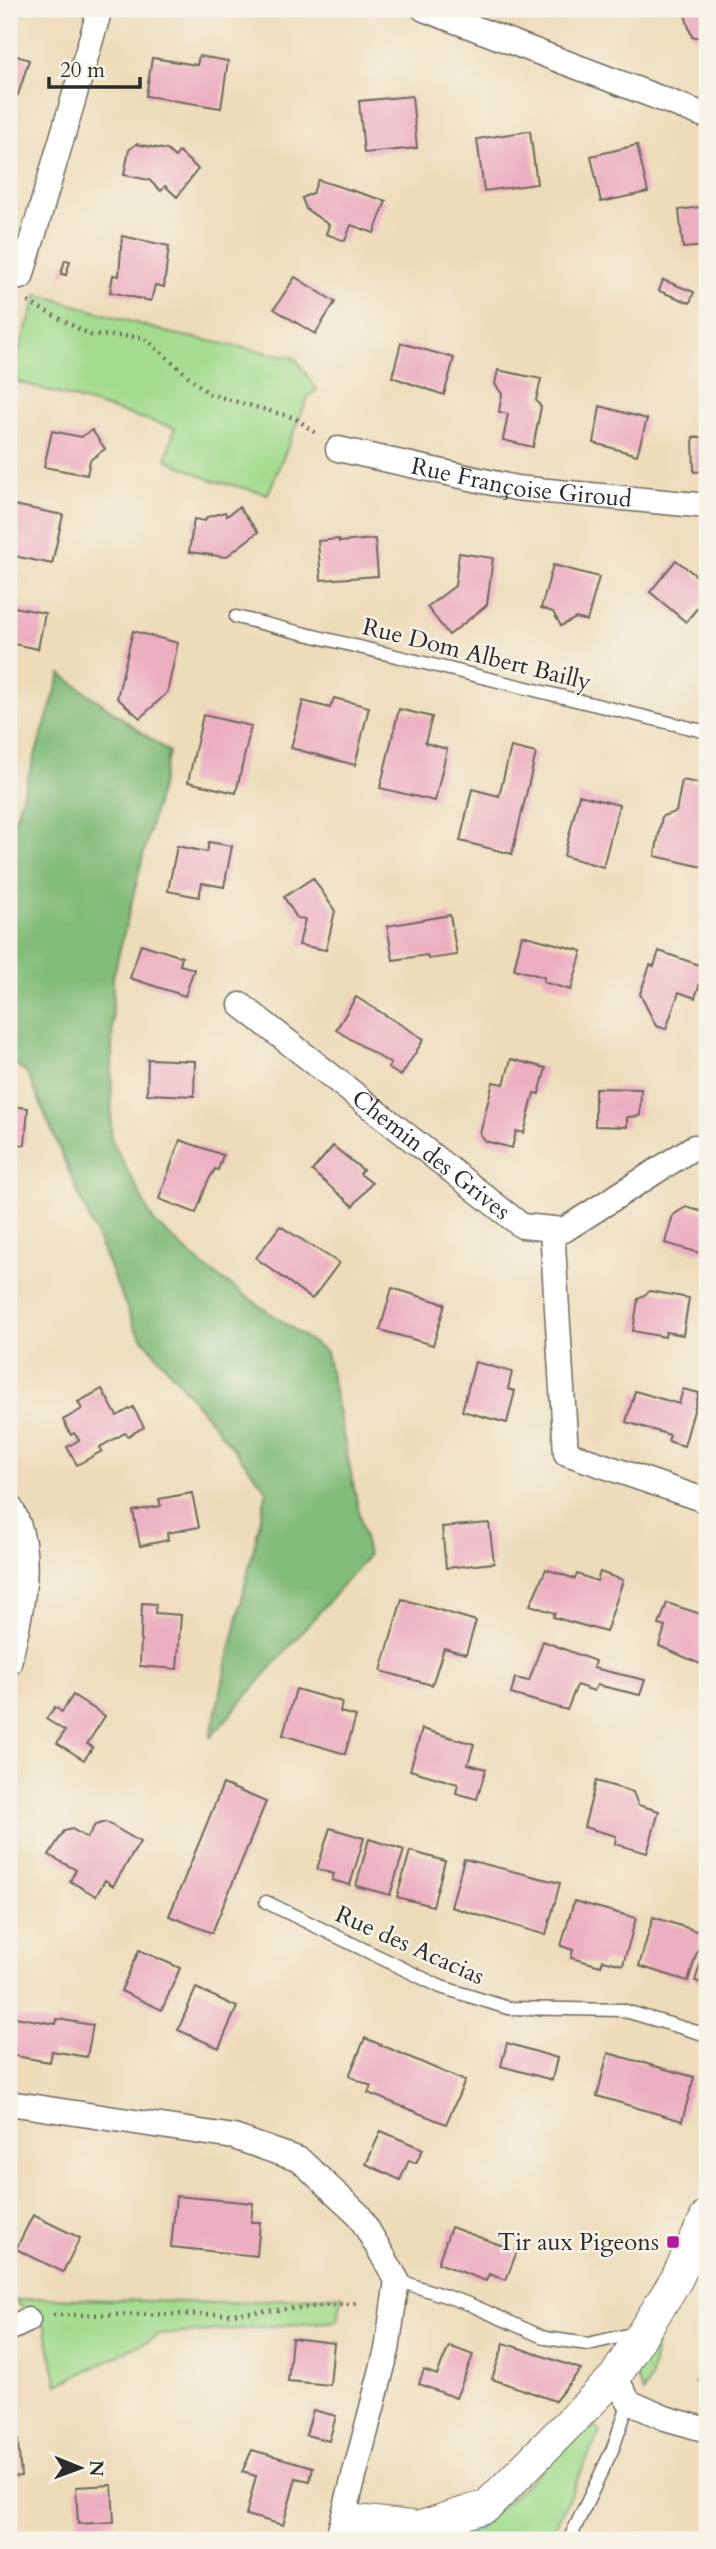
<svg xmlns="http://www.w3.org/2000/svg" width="716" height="2549" font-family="Cardo,serif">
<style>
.green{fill:#a3dc8e;stroke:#67845c;stroke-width:2}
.forest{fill:#82bc79;stroke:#567452;stroke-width:2}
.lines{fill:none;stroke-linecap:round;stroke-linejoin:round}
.stream{stroke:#59bcd7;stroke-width:9}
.building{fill:#ecaec1}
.service-casing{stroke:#6f695d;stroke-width:15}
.minor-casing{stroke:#6f695d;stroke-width:27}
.tertiary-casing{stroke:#6f695d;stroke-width:34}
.path{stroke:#6f695d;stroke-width:4.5;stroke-dasharray:2 5;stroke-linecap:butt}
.service{stroke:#fff;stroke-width:12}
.minor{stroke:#fff;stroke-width:24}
.tertiary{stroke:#fff;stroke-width:32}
.poi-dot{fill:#b5179e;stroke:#f7f3e8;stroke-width:2.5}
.labels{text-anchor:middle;stroke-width:5;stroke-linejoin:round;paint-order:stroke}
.street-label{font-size:24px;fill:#2b2b2b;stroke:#f7f3e8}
.poi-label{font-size:24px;fill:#2b2b2b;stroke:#f7f3e8;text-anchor:end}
</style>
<rect width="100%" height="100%" fill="#f7f3e8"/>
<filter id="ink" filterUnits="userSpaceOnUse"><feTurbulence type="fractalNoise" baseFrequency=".0143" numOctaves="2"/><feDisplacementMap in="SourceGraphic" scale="14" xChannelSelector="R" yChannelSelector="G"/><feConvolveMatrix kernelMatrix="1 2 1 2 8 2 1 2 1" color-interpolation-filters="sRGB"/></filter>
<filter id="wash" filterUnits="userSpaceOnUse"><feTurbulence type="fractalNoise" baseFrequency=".00686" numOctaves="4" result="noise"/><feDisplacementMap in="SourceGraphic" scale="28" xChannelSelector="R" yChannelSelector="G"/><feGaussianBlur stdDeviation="1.57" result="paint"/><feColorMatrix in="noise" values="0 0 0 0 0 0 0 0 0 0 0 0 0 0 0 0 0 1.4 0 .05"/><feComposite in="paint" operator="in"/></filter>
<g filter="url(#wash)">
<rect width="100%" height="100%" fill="#eddcb9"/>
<g class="green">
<polygon points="38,294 169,333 295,358 317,390 308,397 268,494 211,480 166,459 175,428 9,379"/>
<polygon points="342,2295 338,2321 159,2335 58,2385 45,2326 14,2301 43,2298 220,2303"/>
<polygon points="657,2336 651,2377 643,2393 635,2375"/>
<polygon points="590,2424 600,2431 549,2540 535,2540 518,2533 481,2540 440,2540 487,2520"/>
</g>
<polygon class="forest" points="61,674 169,752 113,977 111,1138 154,1222 203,1266 326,1352 368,1556 210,1738 267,1490 136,1330 28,1074 9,1061 9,837"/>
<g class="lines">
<polyline class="stream" points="438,2540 479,2524"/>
</g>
<g id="blocks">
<g class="building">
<polygon points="683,9 707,9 707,37 692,37"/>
<polygon points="9,53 29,60 18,95 9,92"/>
<polygon points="199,56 228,61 221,108 146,96 152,58 197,65"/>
<polygon points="412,96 417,148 364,153 359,101"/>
<polygon points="530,131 537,184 484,191 477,139"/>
<polygon points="136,144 167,150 175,157 179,152 198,169 177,197 165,186 161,191 149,180 124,175 129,150"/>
<polygon points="637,145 648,192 601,202 591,156"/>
<polygon points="318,180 386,201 374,233 351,225 345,241 326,234 329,225 306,209 302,198 313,193"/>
<polygon points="707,206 707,246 683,248 679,210"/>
<polygon points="122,236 169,246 164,287 155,285 151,301 110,292 113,275 119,276"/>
<polygon points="65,260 70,261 66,275 61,274"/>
<polygon points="295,277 335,302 315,334 274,309"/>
<polygon points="663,280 694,292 690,303 659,291"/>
<polygon points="401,343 454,358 444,395 392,377"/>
<polygon points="498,370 541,379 536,400 541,407 533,447 503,440 508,414 499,412 502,394 495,384"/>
<polygon points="600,406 647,419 637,455 594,443"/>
<polygon points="92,430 105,449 90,460 87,475 44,467 52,431 81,437"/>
<polygon points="693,437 707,437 707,471 694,472"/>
<polygon points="9,504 63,515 52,564 9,555"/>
<polygon points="239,507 258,532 226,557 189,552 194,519 205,521 207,517 225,512 227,516"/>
<polygon points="339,539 339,542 375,539 378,576 321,580 318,541"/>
<polygon points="459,553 493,558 487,605 449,635 427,607 455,586"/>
<polygon points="676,560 707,584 707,596 686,622 650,592"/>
<polygon points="553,565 599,577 587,621 576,618 561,626 553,612 541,608"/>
<polygon points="9,606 45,613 38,649 9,643"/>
<polygon points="133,631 178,643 167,693 140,718 117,698"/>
<polygon points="334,698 369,707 355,765 291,748 303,701 330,708"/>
<polygon points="399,709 432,717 425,743 447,749 435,801 380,788"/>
<polygon points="203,715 251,726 236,793 188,782"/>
<polygon points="511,747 536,753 512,854 460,841 472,789 499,796"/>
<polygon points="682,780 707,785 707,868 655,856 662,816 676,812"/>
<polygon points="579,795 619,805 603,867 564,856"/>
<polygon points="209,842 232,846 224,887 202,883 199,897 168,891 177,846 207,852"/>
<polygon points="313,878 335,911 326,950 299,945 305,919 297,918 284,897"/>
<polygon points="450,915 457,955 428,959 427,955 393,960 387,926"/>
<polygon points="522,935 582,951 571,990 543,982 544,977 514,969"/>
<polygon points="141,944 182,957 180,965 194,969 185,996 130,978"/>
<polygon points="659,951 705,967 695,998 679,992 666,1029 656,1026 640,994 650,965 654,966"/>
<polygon points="356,997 424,1039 401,1076 388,1068 391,1064 336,1030"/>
<polygon points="148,1059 195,1061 194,1096 147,1094"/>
<polygon points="511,1059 546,1068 539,1094 534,1093 524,1133 516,1131 512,1148 485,1141 480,1134 493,1082 504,1084"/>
<polygon points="595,1088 641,1089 640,1116 627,1117 627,1127 595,1126"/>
<polygon points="9,1106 28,1108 25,1145 9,1143"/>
<polygon points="180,1140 223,1155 218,1170 215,1169 208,1181 196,1213 159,1199"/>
<polygon points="333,1146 363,1170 360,1174 372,1183 353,1206 312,1171"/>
<polygon points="686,1207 707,1213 707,1255 665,1243 673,1215"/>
<polygon points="280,1226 339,1263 312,1299 256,1258"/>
<polygon points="9,1239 13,1239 12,1276 9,1276"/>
<polygon points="392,1288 445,1304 433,1345 380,1330"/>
<polygon points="650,1291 689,1298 683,1335 666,1332 665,1337 633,1331 638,1299"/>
<polygon points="475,1362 512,1372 508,1389 515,1391 507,1423 462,1411"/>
<polygon points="102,1389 117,1416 133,1407 144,1427 128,1436 125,1433 100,1447 102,1451 77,1465 67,1447 79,1440 74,1433 71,1435 63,1420 82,1409 78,1402"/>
<polygon points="683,1389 699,1393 684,1446 668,1441 670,1435 626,1422 635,1391 679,1404"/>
<polygon points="192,1493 199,1527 167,1533 168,1540 140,1546 133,1511 161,1506 159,1499"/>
<polygon points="489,1523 494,1563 446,1568 442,1527"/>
<polygon points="546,1569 575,1579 577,1574 597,1581 600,1572 623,1580 606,1632 553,1617 555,1613 530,1605"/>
<polygon points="402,1599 476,1621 466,1654 444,1648 432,1685 381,1671"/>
<polygon points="142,1603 156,1604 155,1613 181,1615 177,1669 140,1666"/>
<polygon points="667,1603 707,1616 707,1667 659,1646 665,1627 659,1625"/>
<polygon points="543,1641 595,1661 593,1668 645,1680 640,1695 597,1685 594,1691 577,1685 567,1710 511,1694 515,1678 529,1681"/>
<polygon points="296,1689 342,1702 340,1712 356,1716 345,1754 283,1735"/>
<polygon points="73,1695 105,1716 87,1744 93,1747 84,1760 57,1743 65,1731 46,1719 55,1707 62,1712"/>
<polygon points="422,1729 474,1744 468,1764 486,1769 477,1799 456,1793 458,1784 410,1770"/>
<polygon points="596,1781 633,1792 638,1805 659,1811 647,1853 615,1844 616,1836 584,1827"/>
<polygon points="223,1784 266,1802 212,1933 169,1916"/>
<polygon points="106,1822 140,1842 113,1886 105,1880 96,1896 70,1881 76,1870 49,1855 64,1831 72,1829 87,1838 95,1825"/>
<polygon points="330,1828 364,1838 350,1885 332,1880 334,1874 317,1869"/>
<polygon points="369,1839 404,1850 390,1895 356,1886"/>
<polygon points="410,1851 445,1861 433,1906 397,1897"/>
<polygon points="464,1859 560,1883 546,1935 451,1907"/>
<polygon points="574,1901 636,1918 623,1965 603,1960 601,1966 571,1958 573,1950 561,1946"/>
<polygon points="653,1917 703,1933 688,1981 639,1966"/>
<polygon points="707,1942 707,1985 695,1981"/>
<polygon points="139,1950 180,1968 162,2010 121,1991"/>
<polygon points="196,1988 237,2007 219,2048 178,2030"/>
<polygon points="9,2016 56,2024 57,2019 93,2025 87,2057 52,2051 50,2062 9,2055"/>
<polygon points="365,2038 465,2081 446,2124 368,2093 371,2086 349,2076"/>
<polygon points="507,2043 557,2058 552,2080 501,2066"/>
<polygon points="608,2053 694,2077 682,2121 597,2096"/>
<polygon points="381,2131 423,2149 416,2163 409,2160 400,2180 366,2164"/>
<polygon points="176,2196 253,2203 251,2222 260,2222 257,2256 171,2247"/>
<polygon points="33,2215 80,2238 63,2272 16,2249"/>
<polygon points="451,2227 517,2251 506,2280 489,2274 486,2281 438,2263"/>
<polygon points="292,2338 334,2343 330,2385 288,2381"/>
<polygon points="504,2343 581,2369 555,2401 530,2392 492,2379"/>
<polygon points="706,2344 707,2344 707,2383 699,2381"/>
<polygon points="449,2346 473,2355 456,2398 419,2384 424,2370 437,2375"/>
<polygon points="15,2409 21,2476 9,2477 9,2410"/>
<polygon points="313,2410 336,2416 329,2441 306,2435"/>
<polygon points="252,2450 313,2467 310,2481 296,2478 283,2525 246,2515 256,2476 242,2472"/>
<polygon points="112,2485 114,2522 78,2524 76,2487"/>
</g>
</g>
</g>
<g filter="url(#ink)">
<use href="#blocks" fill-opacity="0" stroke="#6f695d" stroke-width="2"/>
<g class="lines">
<g class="service-casing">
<g id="service">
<polyline points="236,617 707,732"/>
<polyline points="266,1902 441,1987 508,2008 622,2010 707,2035"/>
<polyline points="397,2280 469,2304 545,2338 588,2344 636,2333"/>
<polyline points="569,2540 613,2448 629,2402"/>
</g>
</g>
<g class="minor-casing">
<g id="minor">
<polyline points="424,9 707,116"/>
<polyline points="21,277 100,9"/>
<path id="s1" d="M338 449 516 488 707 506"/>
<path id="s2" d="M241 1005 522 1226 564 1230 694 1147 707 1148"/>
<polyline points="552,1229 566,1453 707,1501"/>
<path d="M9 1505C38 1550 20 1614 9 1663"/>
<polyline points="9,2103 234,2137 300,2160 359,2215 397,2280 387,2350 339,2534"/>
<polyline points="9,2329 28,2320"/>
<polyline points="615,2377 629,2402 665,2418 707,2430"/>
</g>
</g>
<g class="tertiary-casing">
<g id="tertiary">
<polyline points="356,2521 411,2527"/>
<polyline points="380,2540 487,2506 615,2377 676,2280 707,2216"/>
</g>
</g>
<g class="path">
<polyline points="28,302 91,335 143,337 209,394 295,418 317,434"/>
<polyline points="53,2315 229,2314 357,2303"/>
</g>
<use href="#service" class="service"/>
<use href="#minor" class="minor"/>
<use href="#tertiary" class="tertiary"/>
</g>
</g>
<rect class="poi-dot" x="666" y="2235" width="14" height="14" rx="3.5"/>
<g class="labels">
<g class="street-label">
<text dy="8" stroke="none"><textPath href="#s1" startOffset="187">Rue Françoise Giroud</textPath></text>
<text transform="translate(477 654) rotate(14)" y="8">Rue Dom Albert Bailly</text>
<text dy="8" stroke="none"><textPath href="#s2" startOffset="242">Chemin des Grives</textPath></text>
<text transform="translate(410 1945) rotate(24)" y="8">Rue des Acacias</text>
</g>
<g class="poi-label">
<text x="659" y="2250">Tir aux Pigeons</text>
</g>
</g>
<rect width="716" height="2549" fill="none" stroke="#f7f3e8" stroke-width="35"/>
<g transform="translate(80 2468) rotate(91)" stroke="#f7f3e8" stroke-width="5" paint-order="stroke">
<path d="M0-5L12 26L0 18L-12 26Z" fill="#2b2b2b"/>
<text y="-10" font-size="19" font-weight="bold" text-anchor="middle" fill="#2b2b2b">N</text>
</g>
<path d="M49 77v10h91v-10" fill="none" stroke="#2b2b2b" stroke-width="3.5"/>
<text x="60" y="77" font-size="21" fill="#2b2b2b" stroke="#f7f3e8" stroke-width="5" paint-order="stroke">20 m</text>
</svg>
